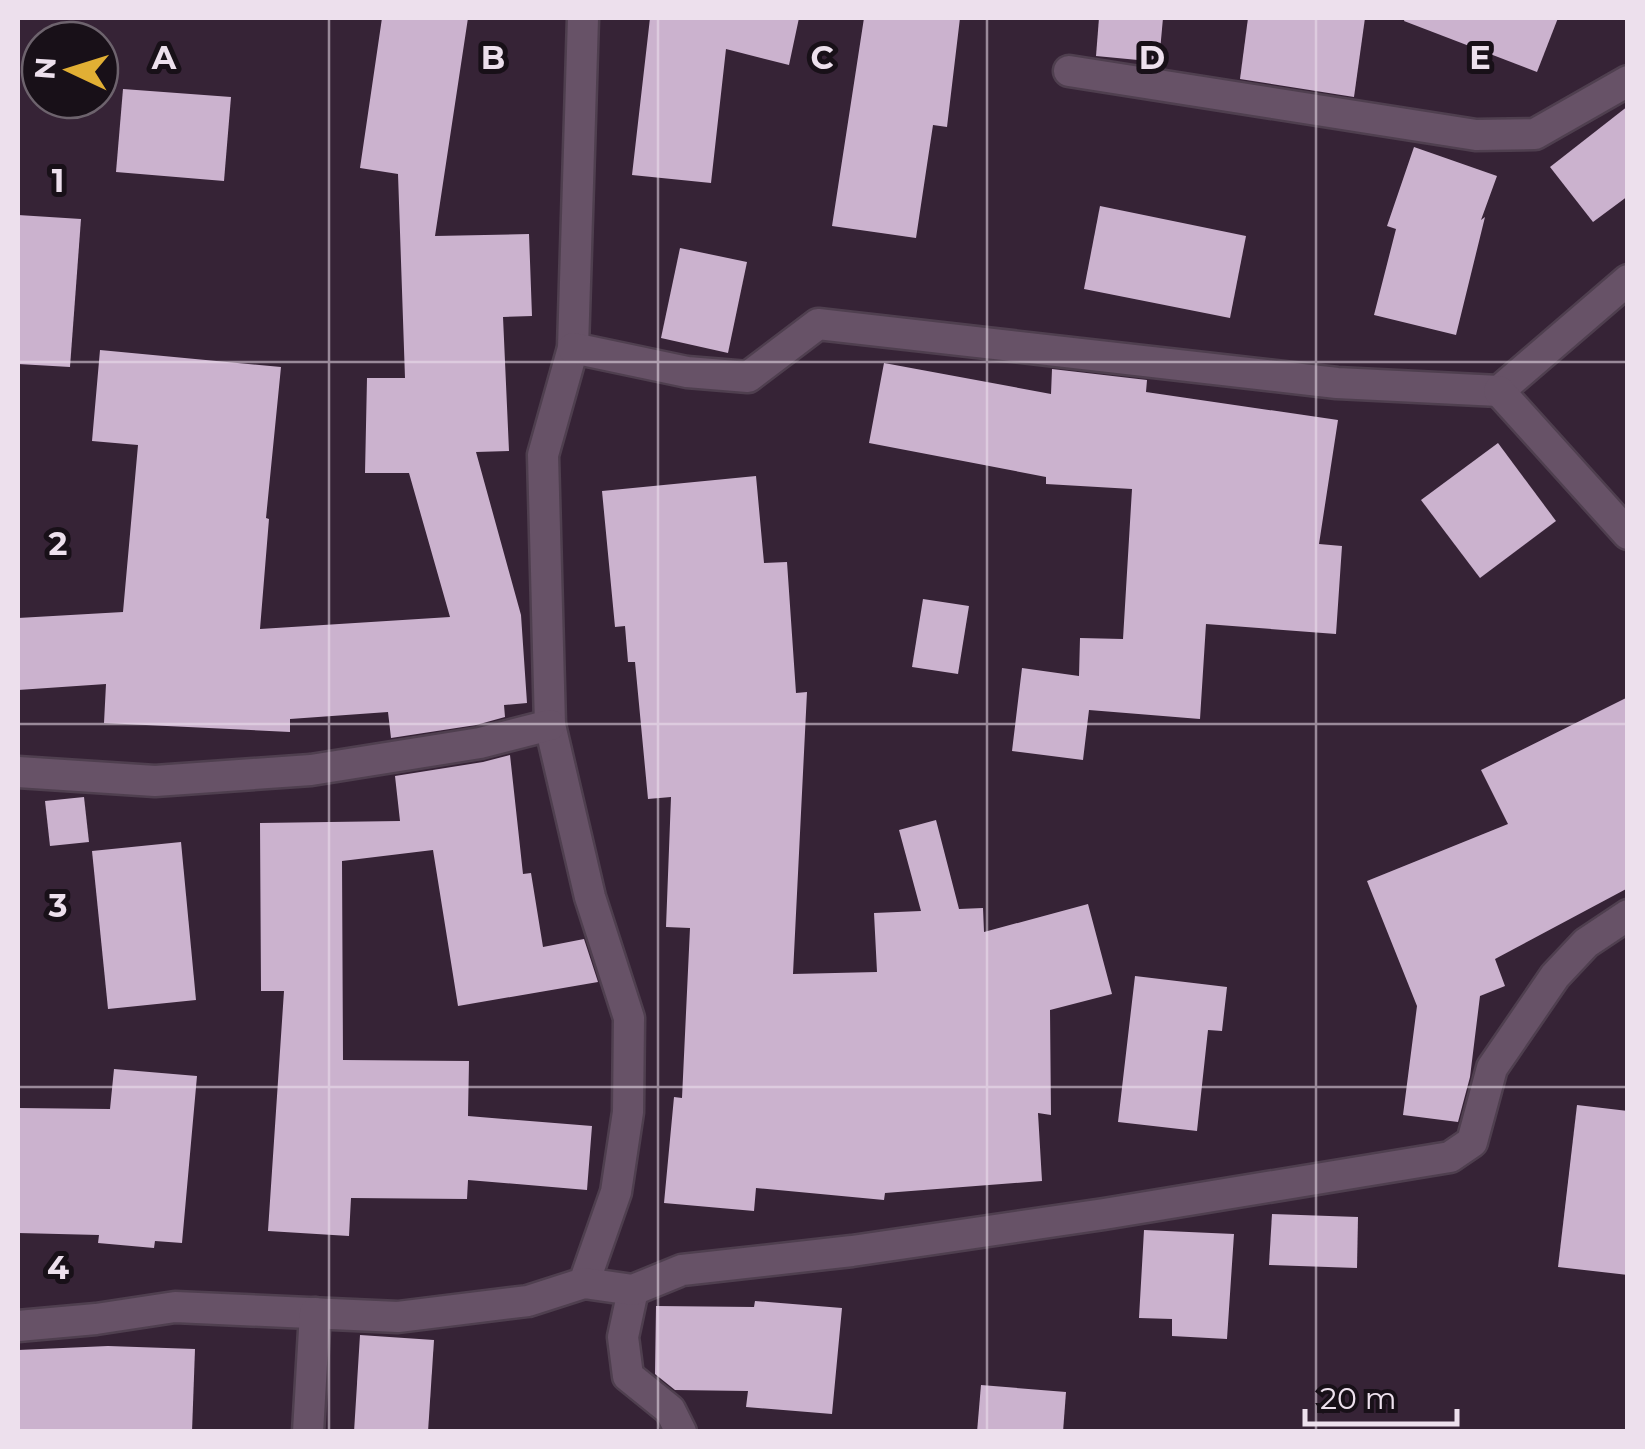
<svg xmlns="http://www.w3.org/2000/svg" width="1645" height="1449" font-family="Montserrat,sans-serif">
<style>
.building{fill:#cbb2ce}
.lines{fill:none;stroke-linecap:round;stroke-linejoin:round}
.minor-casing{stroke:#4f3f4f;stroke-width:35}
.minor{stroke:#675267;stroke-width:30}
.grid{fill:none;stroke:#ede0ed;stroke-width:2.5;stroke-opacity:0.55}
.grid-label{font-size:32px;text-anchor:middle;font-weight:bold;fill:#ede0ed;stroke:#181018;stroke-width:10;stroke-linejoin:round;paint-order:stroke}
</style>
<rect width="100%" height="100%" fill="#362336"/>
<g class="building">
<polygon points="382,18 468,18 435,236 529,234 532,316 503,317 509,451 476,452 521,615 527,703 504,705 505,717 476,725 391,738 388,712 290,719 290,732 104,723 106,684 18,690 18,618 123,612 138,445 92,441 100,350 281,367 266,518 269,519 260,629 450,617 409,473 365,473 367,378 405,378 398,174 360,168"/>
<polygon points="650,18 799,18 789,65 726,49 711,183 632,175"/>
<polygon points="864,18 960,18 947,127 933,125 916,238 832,226"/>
<polygon points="1099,18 1163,18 1159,62 1096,56"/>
<polygon points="1248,18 1365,18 1354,97 1240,79"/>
<polygon points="1405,18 1558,18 1537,72 1404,21"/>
<polygon points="123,89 231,97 224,181 116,172"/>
<polygon points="1628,106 1628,196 1593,222 1550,167"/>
<polygon points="1414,147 1497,176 1481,220 1485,217 1456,335 1374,315 1396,229 1387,226"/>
<polygon points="1100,206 1246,236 1230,318 1084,289"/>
<polygon points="18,215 81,219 70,367 18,364"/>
<polygon points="680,248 747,262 728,353 661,338"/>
<polygon points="884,363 1051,394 1052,369 1147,380 1146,392 1338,420 1319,544 1342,546 1336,634 1206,624 1200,719 1089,710 1083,760 1012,751 1022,668 1079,676 1080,638 1123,639 1132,489 1046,484 1046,477 869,443"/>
<polygon points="1498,443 1556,521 1480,578 1421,500"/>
<polygon points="756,476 764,563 787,562 796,693 807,692 793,974 877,972 874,913 921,911 899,830 936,820 959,909 983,908 984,932 1088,904 1112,994 1050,1010 1051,1115 1038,1113 1042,1181 885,1193 884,1200 756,1188 754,1211 664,1203 674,1097 682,1098 690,928 666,927 671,797 648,799 635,662 628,662 625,626 615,627 602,491"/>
<polygon points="923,599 969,606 958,674 912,667"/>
<polygon points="1628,697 1628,888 1495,959 1505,986 1480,996 1470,1077 1458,1122 1403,1115 1417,1006 1367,881 1508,824 1481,770"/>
<polygon points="510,755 523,874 531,873 543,947 584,939 598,982 458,1006 433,850 342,861 343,1060 469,1061 468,1116 592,1126 587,1190 468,1180 467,1199 351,1198 349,1236 268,1231 284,991 261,991 260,823 400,821 395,776 483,762"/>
<polygon points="84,797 89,842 50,846 45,801"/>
<polygon points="181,842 196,1000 108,1009 92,851"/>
<polygon points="1135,976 1227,987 1222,1031 1208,1030 1197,1131 1118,1122"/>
<polygon points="114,1069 197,1076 182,1243 155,1241 154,1248 98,1243 99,1235 18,1233 18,1108 110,1109"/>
<polygon points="1577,1105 1628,1111 1628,1275 1558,1267"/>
<polygon points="1272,1214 1358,1217 1357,1268 1269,1265"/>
<polygon points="1144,1230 1234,1234 1227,1339 1172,1336 1172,1319 1139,1318"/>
<polygon points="755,1301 842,1308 832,1414 746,1407 748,1391 675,1390 655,1374 656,1306 754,1307"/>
<polygon points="360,1335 434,1340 428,1432 354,1432"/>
<polygon points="108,1346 195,1349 192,1432 18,1432 18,1350"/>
<polygon points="981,1385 1066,1392 1063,1432 977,1432"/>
</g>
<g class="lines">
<g class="minor-casing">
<g id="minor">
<polyline points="583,18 573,348 543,455 550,725 590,897 629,1018 628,1112 616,1192 584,1283"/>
<polyline points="1069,71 1476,135 1535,134 1628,81"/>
<polyline points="573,348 687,372 748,377 818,324 1337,383 1499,391 1628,280"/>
<polyline points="1499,391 1628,534"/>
<polyline points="18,772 155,781 311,770 480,743 550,725"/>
<polyline points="633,1290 623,1337 628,1376 670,1410 681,1432"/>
<polyline points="18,1326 96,1319 175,1307 398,1317 528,1301 584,1283 633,1290 682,1270 852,1251 1104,1214 1450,1157 1472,1142 1492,1068 1555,976 1586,943 1628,915"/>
<polyline points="308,1432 315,1313"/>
</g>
</g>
<use href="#minor" class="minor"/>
</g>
<path class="grid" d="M329 18V1432M658 18V1432M987 18V1432M1316 18V1432M18 362H1628M18 724H1628M18 1087H1628"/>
<g class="grid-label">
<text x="164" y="69">A</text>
<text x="493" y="69">B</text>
<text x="822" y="69">C</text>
<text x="1152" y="69">D</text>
<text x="1480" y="69">E</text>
<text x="58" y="192">1</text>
<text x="58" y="555">2</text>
<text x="58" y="917">3</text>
<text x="58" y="1279">4</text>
</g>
<rect width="1645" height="1449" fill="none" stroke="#ede0ed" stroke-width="40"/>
<g transform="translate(70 70) rotate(274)"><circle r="48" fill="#181018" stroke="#6d636d" stroke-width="2.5"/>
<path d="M0-8L18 38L0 25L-18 38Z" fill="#e1af34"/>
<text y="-15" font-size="28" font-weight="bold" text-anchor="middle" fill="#ede0ed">N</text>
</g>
<path d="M1305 1409v15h152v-15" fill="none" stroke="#ede0ed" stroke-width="5"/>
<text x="1320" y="1409" font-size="30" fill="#ede0ed" stroke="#181018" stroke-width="8" paint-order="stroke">20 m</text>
</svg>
